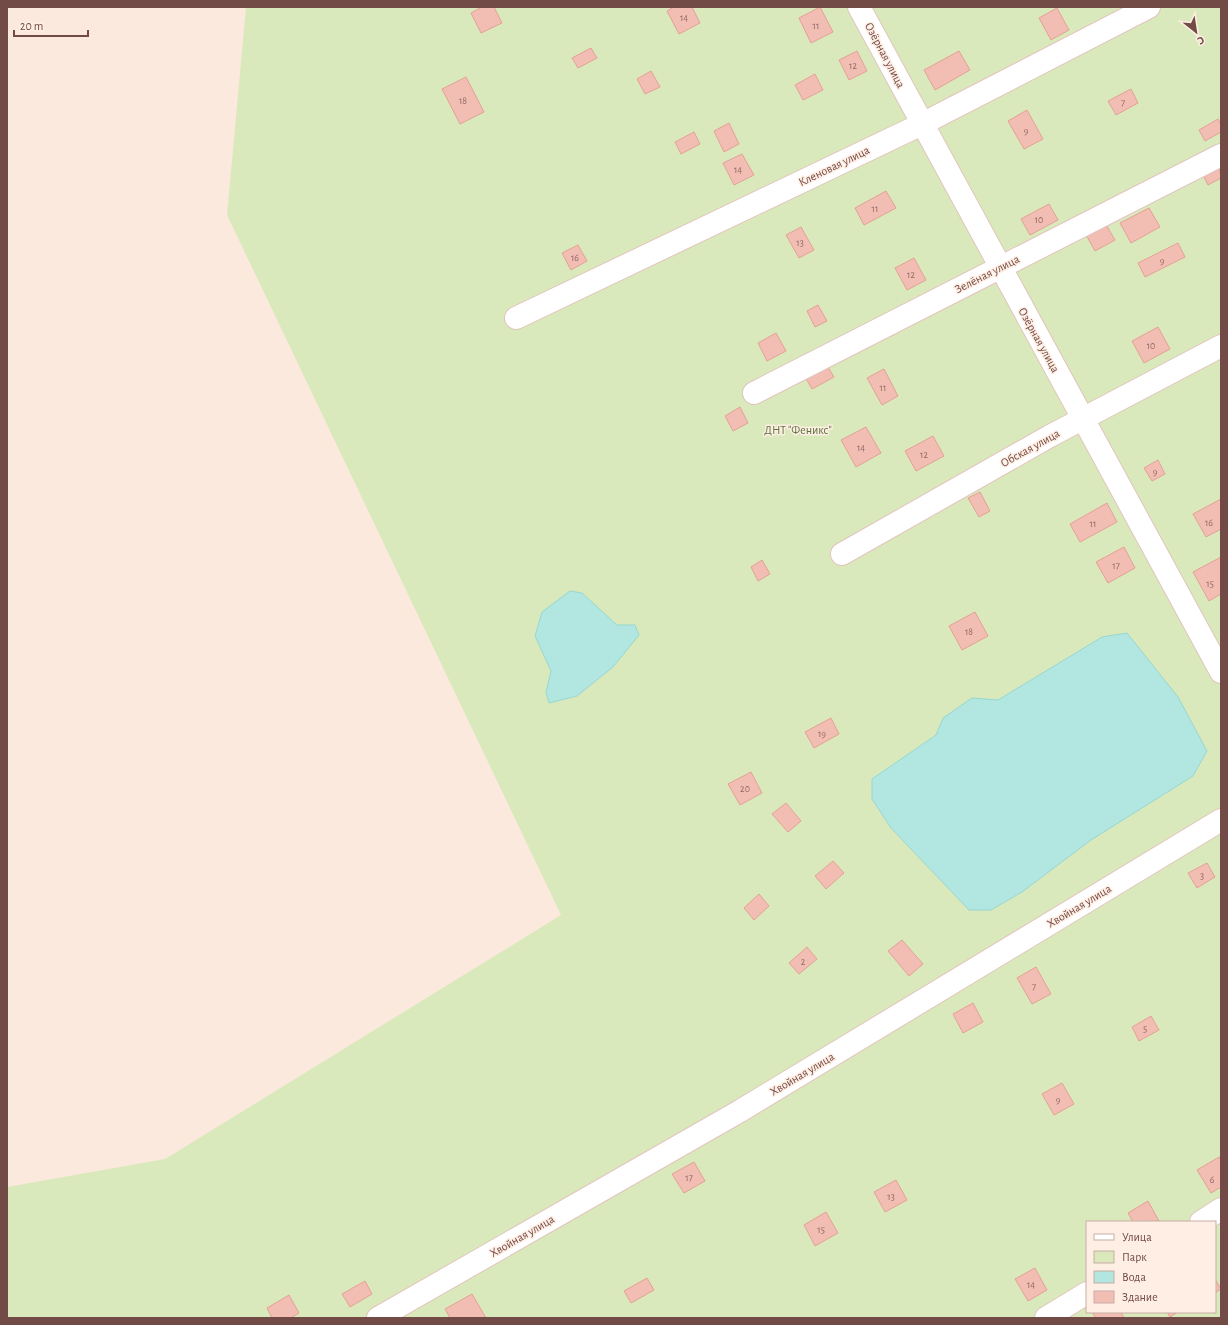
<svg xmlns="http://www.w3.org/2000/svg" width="1228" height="1325" font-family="'Alegreya Sans',sans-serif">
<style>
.green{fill:#dae9bc;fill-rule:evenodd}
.water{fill:#b2e6e0;stroke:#98d7d2}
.building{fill:#f2beb4;stroke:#e5a095}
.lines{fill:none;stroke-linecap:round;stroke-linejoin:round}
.street-casing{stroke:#e2c5bd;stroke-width:24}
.street{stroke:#fff;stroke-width:22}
.labels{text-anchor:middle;stroke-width:3;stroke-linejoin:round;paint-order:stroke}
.number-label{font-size:10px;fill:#926862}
.street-label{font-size:12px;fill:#724b46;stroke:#ffeee4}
.park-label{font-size:12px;fill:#59733c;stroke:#ffeee4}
</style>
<rect width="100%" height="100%" fill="#fce9dd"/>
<path class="green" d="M246 7H1221V1318H7V1187L165 1159 561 915 227 215ZM1087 1222H1215V1312H1087Z"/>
<g class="water">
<polygon points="570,591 582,593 617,625 635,625 639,635 613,667 577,696 549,703 546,692 551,671 535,636 542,612"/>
<polygon points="1127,633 1178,697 1207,751 1193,776 1091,840 1022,892 991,910 969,910 891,828 872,799 872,779 936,735 943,718 972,698 998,700 1102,637"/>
</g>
<g class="building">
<polygon points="482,7 494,7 502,23 481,33 471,13"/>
<polygon points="674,7 692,7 700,23 679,34 667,11"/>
<polygon points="820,7 833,32 811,43 799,18"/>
<polygon points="1057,8 1069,30 1051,40 1039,18"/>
<polygon points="591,48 597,58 578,68 572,58"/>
<polygon points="857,51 867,71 849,80 839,60"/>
<polygon points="959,51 970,70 935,90 924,70"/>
<polygon points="651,71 660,87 645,94 637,79"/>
<polygon points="815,74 823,90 803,100 795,85"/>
<polygon points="466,77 484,112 460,124 442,89"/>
<polygon points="1131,89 1138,103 1116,115 1108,101"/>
<polygon points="1027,110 1043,139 1024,149 1008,121"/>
<polygon points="1218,119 1221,125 1221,132 1205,141 1199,130"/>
<polygon points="729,123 739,144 724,152 714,131"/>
<polygon points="694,132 700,144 681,154 675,142"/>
<polygon points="742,154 754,175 734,185 723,163"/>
<polygon points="1219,165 1221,178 1208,185 1203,175"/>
<polygon points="886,191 896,208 864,225 855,208"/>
<polygon points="1049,204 1058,220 1030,235 1021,219"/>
<polygon points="1149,208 1160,227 1131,243 1120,223"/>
<polygon points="1105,223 1115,240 1095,251 1085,233"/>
<polygon points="801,227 814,250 799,258 786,235"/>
<polygon points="1178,243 1185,257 1145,277 1138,263"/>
<polygon points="578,245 587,261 571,270 562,253"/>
<polygon points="914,258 926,280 907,290 895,268"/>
<polygon points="818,305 827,321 815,327 807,311"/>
<polygon points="1158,327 1170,349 1144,363 1132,341"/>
<polygon points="776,333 786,351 767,361 758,343"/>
<polygon points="826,364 834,377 812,389 804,375"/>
<polygon points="884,369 898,396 882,405 867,378"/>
<polygon points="740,407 748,423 733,431 725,416"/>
<polygon points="866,427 881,453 856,467 841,440"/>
<polygon points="933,436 944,456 916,471 905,451"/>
<polygon points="1158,460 1165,474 1152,481 1144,468"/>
<polygon points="980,492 990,511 979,517 968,498"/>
<polygon points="1221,499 1221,529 1206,537 1193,514"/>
<polygon points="1107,503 1117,522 1080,542 1070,524"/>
<polygon points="1124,547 1135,568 1108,583 1096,562"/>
<polygon points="1221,557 1221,594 1209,601 1193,572"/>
<polygon points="762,560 770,574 758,581 751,567"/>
<polygon points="975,612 988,636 962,650 949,626"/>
<polygon points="831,718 839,734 814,748 805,732"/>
<polygon points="751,772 762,793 740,805 728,784"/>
<polygon points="786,803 801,821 788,832 772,814"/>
<polygon points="833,861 844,873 826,889 815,876"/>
<polygon points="1207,863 1215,877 1197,888 1188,873"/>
<polygon points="759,894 769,906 754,920 744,908"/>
<polygon points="902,940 923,964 909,976 888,951"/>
<polygon points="807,947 817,959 799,974 789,963"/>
<polygon points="1036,967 1051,994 1032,1004 1017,978"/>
<polygon points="973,1003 983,1022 963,1033 953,1014"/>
<polygon points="1151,1016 1159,1030 1139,1041 1132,1027"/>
<polygon points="1062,1083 1074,1104 1054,1115 1042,1094"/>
<polygon points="1219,1157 1221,1161 1221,1187 1211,1193 1197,1170"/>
<polygon points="694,1162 705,1181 684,1193 672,1174"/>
<polygon points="896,1180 907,1200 885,1212 874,1192"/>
<polygon points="1148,1201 1159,1221 1133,1222 1128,1213"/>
<polygon points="826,1212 838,1233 815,1246 804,1225"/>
<polygon points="1035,1268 1047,1290 1028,1301 1015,1279"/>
<polygon points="647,1278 654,1290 631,1303 624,1291"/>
<polygon points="1215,1279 1221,1289 1215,1293"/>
<polygon points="365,1281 372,1294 350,1307 342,1294"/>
<polygon points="472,1294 486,1318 450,1318 445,1309"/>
<polygon points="289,1295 299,1313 291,1318 272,1318 267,1308"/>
<polygon points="1092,1312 1121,1312 1124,1318 1096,1318"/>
<polygon points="1167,1312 1178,1312 1170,1317"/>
</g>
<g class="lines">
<g class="street-casing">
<g id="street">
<polyline points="859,7 1221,672"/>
<polyline points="516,318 922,124 1149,7"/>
<polyline points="754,393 1221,155"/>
<polyline points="842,554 1050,436 1221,346"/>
<polyline points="1201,1222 1221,1209"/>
<polyline points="378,1318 740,1111 1221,820"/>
<polyline points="1046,1318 1087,1293"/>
</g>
</g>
<use href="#street" class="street"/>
</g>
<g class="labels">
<g class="number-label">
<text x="684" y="21">14</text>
<text x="816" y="29">11</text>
<text x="853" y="69">12</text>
<text x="463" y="104">18</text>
<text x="1123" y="106">7</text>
<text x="1026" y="134">9</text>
<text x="738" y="173">14</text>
<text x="875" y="212">11</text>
<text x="1039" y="223">10</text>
<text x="800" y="246">13</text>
<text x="575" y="261">16</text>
<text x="1162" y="264">9</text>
<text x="911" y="278">12</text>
<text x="1151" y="349">10</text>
<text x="883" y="391">11</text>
<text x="861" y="451">14</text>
<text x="924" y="458">12</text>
<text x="1155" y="475">9</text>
<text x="1209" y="526">16</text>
<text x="1093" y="527">11</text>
<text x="1116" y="569">17</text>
<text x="1210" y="587">15</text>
<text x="969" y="635">18</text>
<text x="822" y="737">19</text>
<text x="745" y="792">20</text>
<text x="1202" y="879">3</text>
<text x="803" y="965">2</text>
<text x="1034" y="990">7</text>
<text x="1145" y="1032">5</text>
<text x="1058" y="1103">9</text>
<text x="689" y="1181">17</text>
<text x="1212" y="1183">6</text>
<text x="891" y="1200">13</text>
<text x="821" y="1233">15</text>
<text x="1031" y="1288">14</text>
</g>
<g class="street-label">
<text transform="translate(885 55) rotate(62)" y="4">Озёрная улица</text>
<text transform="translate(834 166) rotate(-26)" y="4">Кленовая улица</text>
<text transform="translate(987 274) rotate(-27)" y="4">Зелёная улица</text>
<text transform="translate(1039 340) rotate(61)" y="4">Озёрная улица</text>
<text transform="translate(1030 448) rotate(-29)" y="4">Обская улица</text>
<text transform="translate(1079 906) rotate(-31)" y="4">Хвойная улица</text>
<text transform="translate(802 1074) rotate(-31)" y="4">Хвойная улица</text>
<text transform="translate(522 1236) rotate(-30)" y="4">Хвойная улица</text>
</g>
<g class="park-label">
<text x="798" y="434">ДНТ "Феникс"</text>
</g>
</g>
<rect width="1228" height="1325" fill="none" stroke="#724b46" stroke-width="16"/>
<rect x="1086" y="1221" width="130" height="92" fill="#ffeee4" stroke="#c7ada5"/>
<rect x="1094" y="1234" width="20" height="6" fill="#ffffff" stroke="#c7ada5"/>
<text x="1122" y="1241" font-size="12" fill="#724b46">Улица</text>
<rect x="1094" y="1251" width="20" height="12" fill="#dae9bc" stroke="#c7ada5"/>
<text x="1122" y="1261" font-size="12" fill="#724b46">Парк</text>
<rect x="1094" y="1271" width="20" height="12" fill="#b2e6e0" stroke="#c7ada5"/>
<text x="1122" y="1281" font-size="12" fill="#724b46">Вода</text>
<rect x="1094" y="1291" width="20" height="12" fill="#f2beb4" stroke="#c7ada5"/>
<text x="1122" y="1301" font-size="12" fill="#724b46">Здание</text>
<g transform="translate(1196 32) rotate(150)" stroke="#ffeee4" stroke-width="3" paint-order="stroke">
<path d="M0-3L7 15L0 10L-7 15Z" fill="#724b46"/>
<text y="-6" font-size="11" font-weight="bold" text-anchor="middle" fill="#724b46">С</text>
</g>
<path d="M14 30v6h74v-6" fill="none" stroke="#724b46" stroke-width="2"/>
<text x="20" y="30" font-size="12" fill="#724b46" stroke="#ffeee4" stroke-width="3" paint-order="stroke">20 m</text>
</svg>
